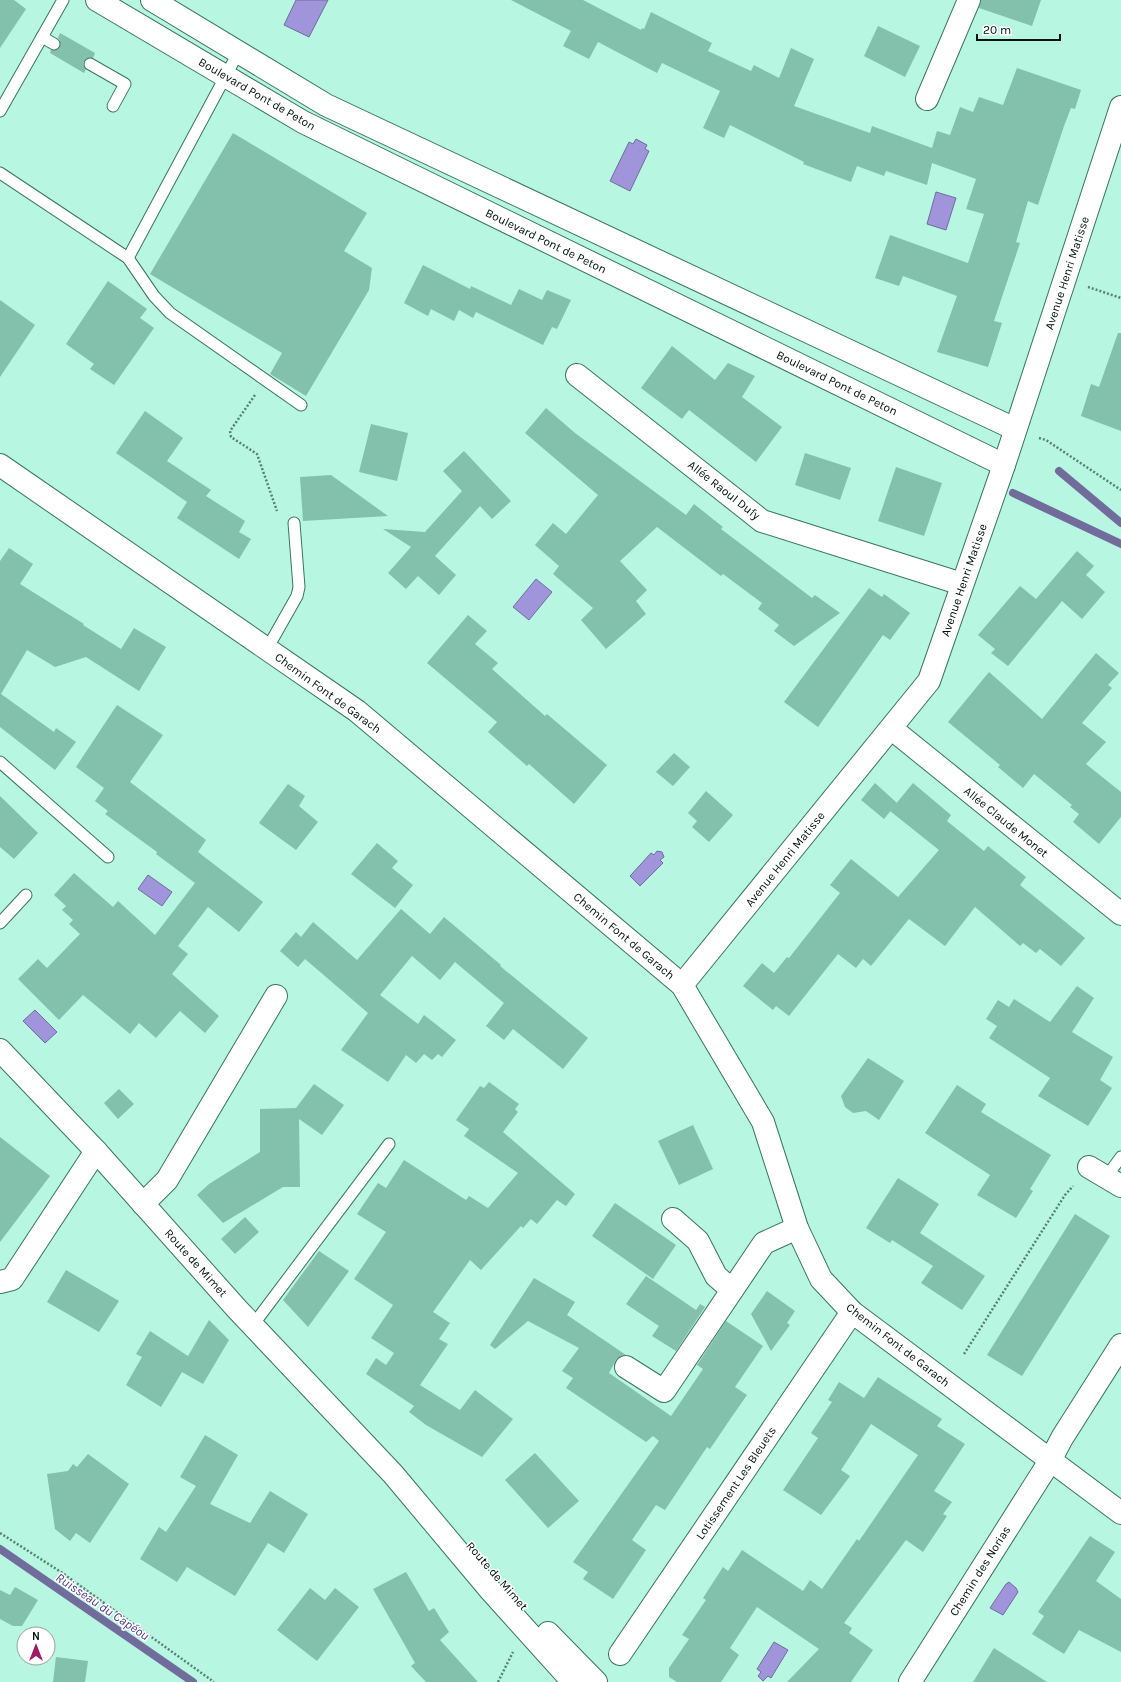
<svg xmlns="http://www.w3.org/2000/svg" width="1121" height="1682" font-family="Karla,sans-serif">
<style>
.water{fill:#a094da;stroke:#706d9c}
.lines{fill:none;stroke-linecap:round;stroke-linejoin:round}
.stream{stroke:#706d9c;stroke-width:8}
.building{fill:#83c1ac}
.service-casing{stroke:#397563;stroke-width:13}
.minor-casing{stroke:#397563;stroke-width:24}
.tertiary-casing{stroke:#397563;stroke-width:24}
.path{stroke:#588072;stroke-width:2.5;stroke-dasharray:2 2;stroke-linecap:butt}
.service{stroke:#fff;stroke-width:11}
.minor{stroke:#fff;stroke-width:22}
.tertiary{stroke:#fff;stroke-width:22}
.labels{text-anchor:middle;stroke-width:3;stroke-linejoin:round;paint-order:stroke}
.street-label{font-size:12px;fill:#00120c;stroke:#fff}
.water-label{font-size:13px;font-style:italic;fill:#4e398c;stroke:#fff}
</style>
<rect width="100%" height="100%" fill="#b7f6e0"/>
<g class="water">
<polygon points="296,0 328,0 309,37 284,25"/>
<polygon points="636,139 647,145 645,149 649,151 630,191 610,181 629,142 633,144"/>
<polygon points="936,192 956,198 946,230 927,224"/>
<polygon points="536,579 552,592 529,620 513,607"/>
<polygon points="657,851 662,852 664,857 660,860 663,863 640,886 630,876 651,853 654,855"/>
<polygon points="148,875 172,892 162,906 138,889"/>
<polygon points="35,1010 57,1032 45,1043 23,1021"/>
<polygon points="1009,1582 1016,1588 1018,1592 1003,1615 990,1608 1006,1584"/>
<polygon points="774,1642 788,1650 771,1678 768,1676 763,1681 758,1676 761,1672 757,1669"/>
</g>
<g class="lines">
<g class="stream">
<polyline points="1059,471 1121,523"/>
<polyline points="1013,493 1121,544"/>
<polyline points="0,1549 193,1682"/>
</g>
</g>
<g class="building">
<polygon points="0,0 14,0 26,9 0,48"/>
<polygon points="511,0 583,0 641,30 642,28 644,29 651,12 712,43 708,51 751,71 754,65 779,78 791,48 814,59 794,106 870,133 872,126 932,148 937,131 950,135 960,107 973,112 979,97 1003,105 1017,68 1081,90 1075,109 1071,108 1064,126 1038,205 1028,201 1016,242 1020,243 994,321 1002,323 988,367 937,352 957,296 903,276 899,286 875,278 890,235 968,263 984,214 966,209 976,179 932,163 927,185 886,171 884,176 857,166 851,182 803,164 804,162 730,125 724,138 703,128 720,91 662,63 657,73 598,42 589,59 563,46 571,31"/>
<polygon points="981,0 1041,0 1032,26 979,8"/>
<polygon points="878,26 920,46 905,77 864,56"/>
<polygon points="60,33 95,53 93,58 87,58 84,61 83,64 86,69 84,73 50,53 51,50 57,50 60,47 60,41 58,38"/>
<polygon points="233,133 367,213 344,251 372,268 369,290 306,396 270,374 282,353 150,274"/>
<polygon points="423,265 470,289 471,286 511,305 519,289 542,300 547,290 571,300 557,329 552,327 543,345 476,312 473,318 459,310 454,321 431,309 428,316 404,303"/>
<polygon points="108,281 147,309 140,318 154,328 114,385 90,369 94,364 66,344"/>
<polygon points="0,300 35,325 0,377"/>
<polygon points="1118,333 1121,333 1121,431 1081,416 1091,384 1099,387"/>
<polygon points="672,346 715,380 728,363 755,376 742,397 782,427 756,462 689,410 682,419 641,388"/>
<polygon points="546,408 575,433 686,515 694,504 723,527 721,529 812,598 815,595 840,613 794,646 774,631 779,625 758,609 762,603 723,574 721,576 657,527 620,561 647,590 636,601 646,614 606,649 581,620 593,608 553,574 559,566 535,545 553,523 566,534 598,495 525,433"/>
<polygon points="145,411 183,438 167,461 211,490 206,496 245,521 239,532 251,539 239,559 177,518 187,502 116,453"/>
<polygon points="371,424 408,433 397,481 359,472"/>
<polygon points="464,451 511,501 492,519 480,506 435,556 456,575 439,595 418,576 406,589 388,573 411,547 383,529 425,532 462,491 443,471"/>
<polygon points="805,453 851,468 840,500 795,485"/>
<polygon points="896,467 942,483 924,536 878,521"/>
<polygon points="331,475 388,516 303,521 300,477"/>
<polygon points="9,548 33,564 20,584 84,624 83,625 121,649 134,628 166,647 139,691 86,657 55,667 27,650 1,694 54,732 56,728 76,742 55,770 0,727 0,561"/>
<polygon points="1077,551 1094,566 1086,575 1105,592 1082,619 1062,601 1008,666 991,653 995,649 978,635 1020,586 1036,599"/>
<polygon points="869,588 882,597 884,594 910,613 890,640 883,635 818,727 784,702"/>
<polygon points="468,615 487,631 475,644 498,663 492,669 545,716 547,714 607,765 574,804 529,764 527,766 488,732 497,722 427,663"/>
<polygon points="1096,653 1119,673 1108,685 1112,688 1082,723 1106,742 1086,764 1121,792 1121,817 1099,844 1073,822 1079,814 1070,807 1072,805 1034,774 1023,788 998,767 1000,765 948,722 989,672 1042,719"/>
<polygon points="117,705 163,735 130,782 206,840 198,852 263,902 239,932 208,907 178,946 188,954 172,974 219,1016 205,1033 180,1011 156,1038 139,1023 130,1034 83,995 59,1020 18,979 38,959 47,968 80,934 69,924 73,920 62,910 66,906 54,895 74,873 113,907 118,901 155,935 195,883 156,854 157,852 105,814 108,811 95,801 104,788 76,767"/>
<polygon points="674,753 690,767 673,786 656,772"/>
<polygon points="875,783 897,803 884,819 861,800"/>
<polygon points="913,783 951,815 947,821 984,851 988,846 1026,877 1020,885 1085,938 1061,966 1040,949 1036,953 1023,943 1020,946 975,907 945,946 909,919 871,966 863,959 856,968 838,954 789,1016 776,1006 773,1010 743,986 762,963 774,973 787,957 789,958 840,893 830,885 851,859 898,897 939,850 890,811"/>
<polygon points="288,784 305,796 299,806 318,822 296,850 259,823"/>
<polygon points="706,791 733,815 709,842 692,827 697,821 688,813"/>
<polygon points="0,796 38,833 14,859 0,847"/>
<polygon points="377,843 398,861 392,868 413,885 395,908 351,874"/>
<polygon points="401,909 430,934 444,917 501,965 500,966 588,1038 563,1069 513,1029 504,1040 486,1026 504,1003 455,962 440,980 412,956 380,995 418,1024 424,1015 456,1040 442,1057 438,1054 432,1060 424,1054 416,1063 406,1055 388,1082 341,1050 368,1013 305,959 298,967 280,951 296,932 301,937 313,922 357,960"/>
<polygon points="1077,986 1094,998 1072,1032 1113,1057 1100,1080 1112,1088 1088,1126 1038,1096 1050,1078 989,1038 997,1026 986,1019 998,1000 1009,1007 1014,999 1050,1022"/>
<polygon points="868,1058 904,1081 879,1120 866,1111 853,1113 845,1107 841,1096"/>
<polygon points="489,1082 519,1104 515,1109 518,1112 503,1132 575,1194 566,1206 557,1200 537,1224 531,1219 523,1228 521,1226 481,1270 470,1260 433,1312 450,1323 439,1339 448,1344 420,1385 460,1410 475,1390 513,1419 482,1457 426,1425 409,1412 414,1406 366,1374 376,1358 386,1365 394,1353 371,1338 393,1305 354,1279 386,1232 357,1214 378,1183 386,1188 404,1160 466,1200 469,1196 488,1208 518,1173 464,1136 469,1129 456,1120 480,1086 484,1088"/>
<polygon points="314,1084 344,1105 322,1135 299,1119 300,1187 283,1187 223,1223 197,1195 209,1184 260,1152 260,1109 296,1108"/>
<polygon points="957,1085 986,1104 981,1112 1051,1155 1030,1189 1033,1191 1016,1218 977,1195 990,1175 925,1133"/>
<polygon points="119,1089 134,1104 118,1119 104,1103"/>
<polygon points="693,1125 713,1169 679,1185 658,1141"/>
<polygon points="0,1137 50,1176 0,1242"/>
<polygon points="898,1178 939,1204 920,1233 985,1276 962,1310 921,1283 933,1266 892,1240 890,1243 866,1228"/>
<polygon points="615,1203 676,1245 653,1279 592,1236"/>
<polygon points="1075,1214 1110,1236 1022,1376 987,1355"/>
<polygon points="245,1217 259,1232 235,1254 221,1239"/>
<polygon points="319,1251 349,1271 308,1327 283,1300"/>
<polygon points="66,1270 119,1301 99,1332 47,1302"/>
<polygon points="646,1276 696,1310 700,1304 705,1307 676,1351 652,1336 659,1326 626,1304"/>
<polygon points="534,1278 575,1302 567,1315 626,1355 621,1356 616,1360 609,1373 671,1416 703,1369 697,1365 726,1321 763,1346 735,1387 747,1395 731,1418 710,1449 707,1447 665,1510 656,1505 632,1540 646,1550 613,1599 583,1579 588,1572 573,1562 659,1441 653,1436 646,1442 566,1388 573,1378 562,1371 579,1348 528,1321 495,1349 490,1345"/>
<polygon points="767,1291 795,1311 787,1323 790,1325 771,1351 751,1314"/>
<polygon points="209,1320 229,1340 203,1384 182,1372 161,1407 126,1385 142,1357 136,1354 150,1331 188,1356"/>
<polygon points="878,1377 942,1419 937,1426 965,1444 934,1491 952,1502 943,1514 947,1516 923,1552 906,1540 844,1623 852,1628 849,1633 873,1650 851,1682 787,1682 819,1649 757,1607 730,1648 739,1655 721,1682 677,1682 669,1677 669,1668 689,1639 682,1635 706,1600 703,1598 723,1567 728,1571 742,1550 803,1591 810,1580 822,1589 857,1539 859,1541 918,1455 871,1424 841,1470 850,1476 821,1515 783,1490 818,1438 811,1433 832,1402 828,1400 839,1382 864,1398"/>
<polygon points="205,1435 238,1455 210,1504 250,1523 270,1491 308,1514 284,1553 268,1543 235,1596 187,1567 177,1582 140,1559 159,1527 166,1532 196,1486 180,1477"/>
<polygon points="535,1453 579,1501 548,1528 505,1480"/>
<polygon points="88,1454 129,1484 90,1543 76,1533 70,1541 55,1529 47,1474 68,1471 73,1464 77,1467"/>
<polygon points="1090,1536 1115,1552 1096,1581 1121,1599 1121,1652 1079,1630 1064,1654 1032,1634 1044,1616 1038,1612"/>
<polygon points="406,1572 429,1611 434,1608 449,1632 440,1640 478,1682 426,1682 411,1666 415,1663 373,1589"/>
<polygon points="15,1587 38,1600 22,1626 13,1626 0,1619 0,1590 10,1595"/>
<polygon points="310,1588 325,1600 335,1588 359,1607 317,1661 277,1630"/>
<polygon points="994,1648 1047,1682 973,1682"/>
<polygon points="56,1657 88,1661 85,1682 53,1682"/>
</g>
<g class="lines">
<g class="service-casing">
<g id="service">
<polyline points="42,37 54,44"/>
<polyline points="90,64 125,84 113,106"/>
<polyline points="0,111 63,0"/>
<polyline points="0,173 128,258 238,53"/>
<polyline points="128,258 154,296 170,313 301,405"/>
<polyline points="267,649 297,596 299,587 294,523"/>
<polyline points="0,762 108,857"/>
<polyline points="0,923 26,895"/>
<polyline points="1107,1176 1121,1157"/>
<polyline points="253,1325 389,1144"/>
</g>
</g>
<g class="minor-casing">
<g id="minor">
<polyline points="97,0 303,122 1004,465"/>
<polyline points="152,0 326,105 1015,429"/>
<polyline points="927,99 969,0"/>
<polyline points="577,375 762,521 962,584"/>
<polyline points="0,465 357,711 682,985 763,1122 797,1228 821,1279 852,1312 1121,1513"/>
<polyline points="892,729 1121,914"/>
<polyline points="682,985 929,681 1004,465 1121,107"/>
<polyline points="1089,1167 1121,1186"/>
<polyline points="143,1204 167,1180 276,996"/>
<polyline points="673,1219 698,1241 716,1276 732,1290"/>
<polyline points="0,1282 12,1279 96,1151"/>
<polyline points="626,1367 664,1391 764,1243 797,1228"/>
<polyline points="620,1654 852,1312"/>
<polyline points="910,1682 1050,1461 1062,1438 1121,1345"/>
</g>
</g>
<g class="tertiary-casing">
<g id="tertiary">
<polyline points="0,1050 96,1151 237,1309 393,1474 491,1591 573,1682"/>
<polyline points="548,1633 596,1682"/>
</g>
</g>
<g class="path">
<polyline points="1088,287 1121,298"/>
<polyline points="255,395 230,431 231,437 257,454 277,511"/>
<polyline points="1039,438 1046,440 1121,490"/>
<polyline points="964,1354 1065,1195 1073,1186"/>
<polyline points="0,1533 61,1572 214,1682"/>
<polyline points="498,1682 513,1652"/>
</g>
<use href="#service" class="service"/>
<use href="#minor" class="minor"/>
<use href="#tertiary" class="tertiary"/>
</g>
<g class="labels">
<g class="street-label">
<text transform="translate(257 94) rotate(30)" y="4">Boulevard Pont de Peton</text>
<text transform="translate(546 241) rotate(26)" y="4">Boulevard Pont de Peton</text>
<text transform="translate(1067 273) rotate(-72)" y="4">Avenue Henri Matisse</text>
<text transform="translate(837 383) rotate(26)" y="4">Boulevard Pont de Peton</text>
<text transform="translate(724 490) rotate(38)" y="4">Allée Raoul Dufy</text>
<text transform="translate(964 580) rotate(-71)" y="4">Avenue Henri Matisse</text>
<text transform="translate(328 693) rotate(36)" y="4">Chemin Font de Garach</text>
<text transform="translate(1006 822) rotate(39)" y="4">Allée Claude Monet</text>
<text transform="translate(785 859) rotate(-51)" y="4">Avenue Henri Matisse</text>
<text transform="translate(624 936) rotate(40)" y="4">Chemin Font de Garach</text>
<text transform="translate(196 1263) rotate(48)" y="4">Route de Mimet</text>
<text transform="translate(898 1345) rotate(38)" y="4">Chemin Font de Garach</text>
<text transform="translate(736 1483) rotate(-56)" y="4">Lotissement Les Bleuets</text>
<text transform="translate(980 1571) rotate(-58)" y="4">Chemin des Norias</text>
<text transform="translate(497 1576) rotate(49)" y="4">Route de Mimet</text>
</g>
<g class="water-label">
<text transform="translate(103 1606) rotate(34)" y="5">Ruisseau du Capéou</text>
</g>
</g>
<g transform="translate(36 1646)"><circle r="19" fill="#ffffff" stroke="#99a09e"/>
<path d="M0-3L7 15L0 10L-7 15Z" fill="#a01a68"/>
<text y="-6" font-size="11" font-weight="bold" text-anchor="middle" fill="#00120c">N</text>
</g>
<path d="M977 34v6h83v-6" fill="none" stroke="#00120c" stroke-width="2"/>
<text x="983" y="34" font-size="12" fill="#00120c" stroke="#ffffff" stroke-width="3" paint-order="stroke">20 m</text>
</svg>
